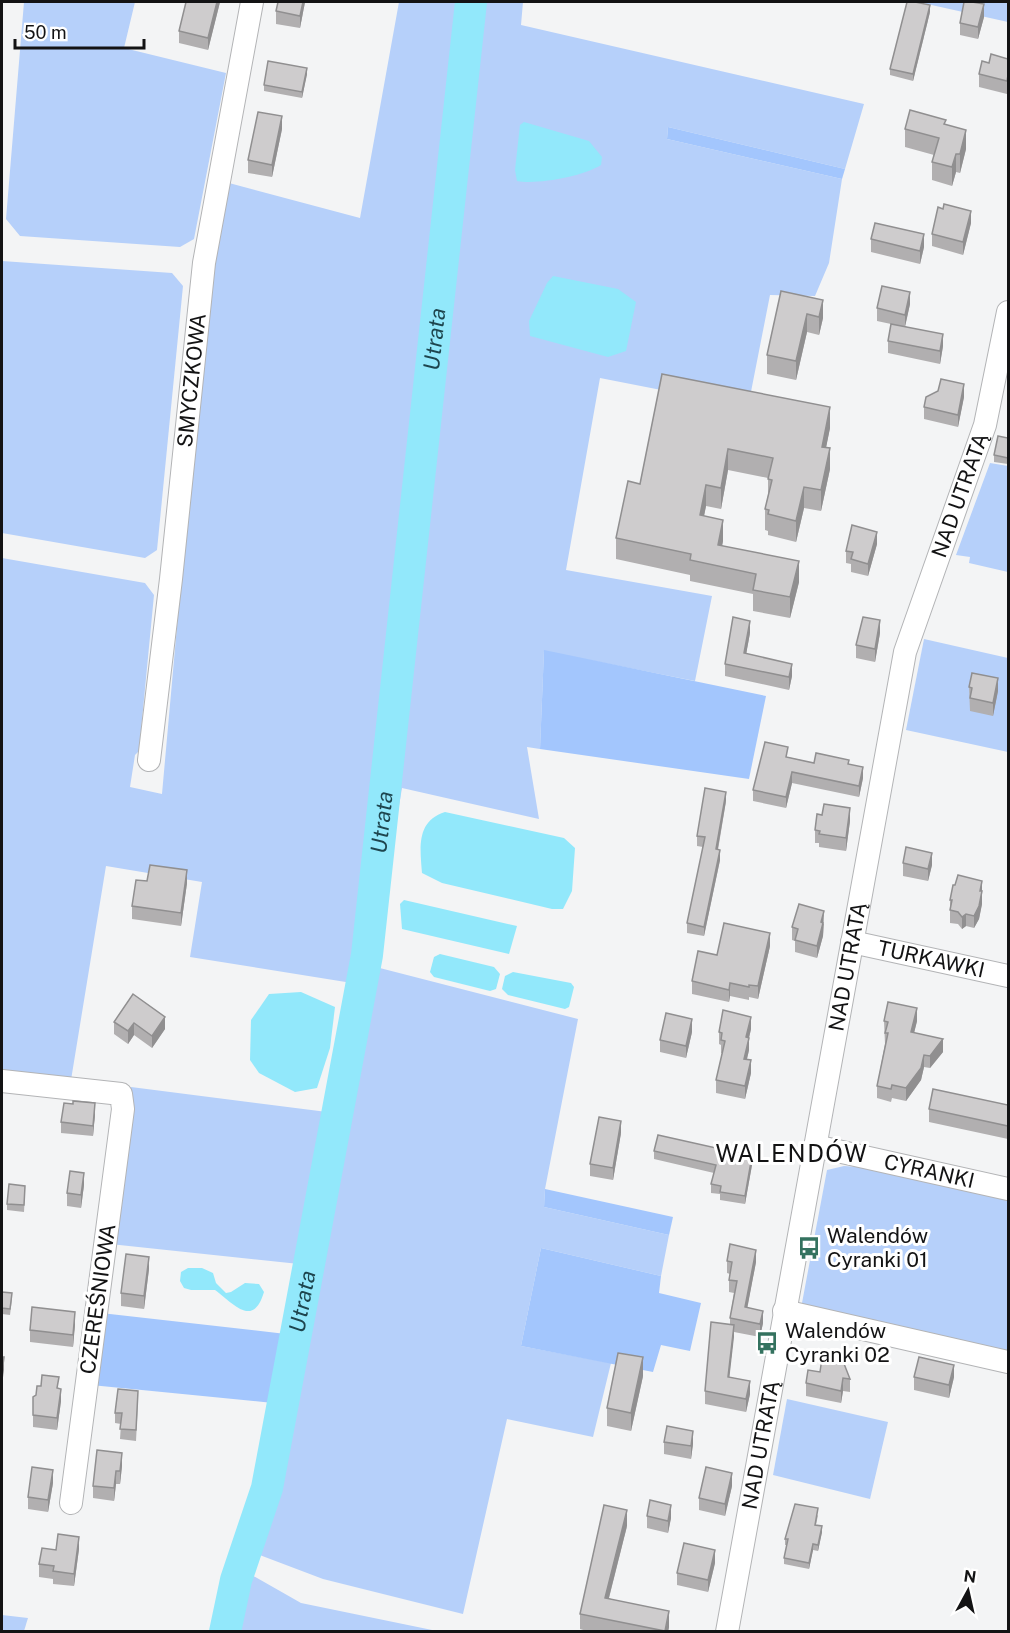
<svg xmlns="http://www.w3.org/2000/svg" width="1010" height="1633" font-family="'Public Sans',sans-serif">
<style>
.green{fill:#b6d0fa}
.forest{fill:#a3c6fd}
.water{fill:#92e8fb}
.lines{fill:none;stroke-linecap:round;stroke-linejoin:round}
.river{stroke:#92e8fb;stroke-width:32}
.minor-casing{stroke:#b3b4b6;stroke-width:24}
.minor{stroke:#fff;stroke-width:22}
.wall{fill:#b1afb0}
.shaded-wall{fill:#908f90}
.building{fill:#cecccd;stroke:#908f90;stroke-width:1.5}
.labels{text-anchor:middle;stroke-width:6;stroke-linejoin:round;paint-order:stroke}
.street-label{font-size:21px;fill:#131314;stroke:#fff}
.poi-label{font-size:21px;fill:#131314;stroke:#fff;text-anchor:start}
.water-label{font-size:22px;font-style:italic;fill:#1e454e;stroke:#fff}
.quarter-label{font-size:24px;letter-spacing:1.5px;fill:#131314;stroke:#fff}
</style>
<rect width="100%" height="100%" fill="#f3f4f5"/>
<g class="green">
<polygon points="24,2 135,2 124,48 226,73 194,239 180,247 20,236 6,219"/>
<polygon points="399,2 523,2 521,25 864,104 845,169 668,127 667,139 842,179 829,263 815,296 770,295 748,407 600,378 566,570 712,596 695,681 544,651 540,749 527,747 539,819 402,788 372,966 578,1019 545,1189 544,1207 669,1235 661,1276 541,1248 521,1346 611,1363 593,1437 507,1419 463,1614 323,1579 257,1554 250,1574 301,1603 437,1631 215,1631 242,1549 260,1473 299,1264 110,1244 131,1087 327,1112 352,983 190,957 202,882 106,866 71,1080 2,1072 2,558 145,583 154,595 139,751 135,755 130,787 162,794 203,336 214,259 229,183 360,218"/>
<polygon points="918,2 1008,2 1008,22"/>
<polygon points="2,261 172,273 183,286 157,550 145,558 2,533"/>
<polygon points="990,463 1008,466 1008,572 969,563 970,557 956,555"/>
<polygon points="924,639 1008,658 1008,752 906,730"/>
<polygon points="844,1166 873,1168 1008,1198 1008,1354 809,1310 802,1303 827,1170"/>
<polygon points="787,1399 888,1422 870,1499 773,1475"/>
<polygon points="2,1615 28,1618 24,1631 2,1631"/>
</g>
<g class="forest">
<polygon points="668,127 845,169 842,179 667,139"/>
<polygon points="544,650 766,696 749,779 540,749"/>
<polygon points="545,1189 673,1217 669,1235 544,1207"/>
<polygon points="541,1248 661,1276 659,1293 701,1303 690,1351 661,1345 653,1372 521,1346"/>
<polygon points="101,1313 286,1334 273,1403 91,1385"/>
</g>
<g class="water">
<path d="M524 122 589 141 602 157 601 165C584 176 537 185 517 181L515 170 520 125Z"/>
<polygon points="553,276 618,289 636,302 626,351 608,357 530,336 529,321 547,283"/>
<path d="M445 812 564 838 575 848 572 891 563 909H552L442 883 422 873C420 848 416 821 445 812Z"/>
<polygon points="404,900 517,926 509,954 402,929 400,904"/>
<polygon points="440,954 494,967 500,974 496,989 490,991 434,977 430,972 434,957"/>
<polygon points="513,972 571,983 574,987 569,1007 565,1009 508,995 502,989 505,976"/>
<polygon points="301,992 335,1007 330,1048 317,1088 295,1092 259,1073 250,1060 251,1020 269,994"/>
<path d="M202 1268 213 1273 216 1283 226 1293 231 1292 245 1283 259 1284 264 1292C253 1329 233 1303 215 1290H191L184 1288 180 1281 181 1272 188 1268Z"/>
</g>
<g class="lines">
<path class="river" id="s1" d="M225 1632 236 1580 267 1488 367 955 471 2"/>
<g class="minor-casing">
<g id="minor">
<path id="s2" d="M149 760 171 579 204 263 252 2"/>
<path id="s3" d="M852 942 1008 976"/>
<polyline points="2,1081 121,1094 123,1109 71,1503"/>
<path id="s4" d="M815 1146 1008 1189"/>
<polyline points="784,1311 1008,1362"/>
<path id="s5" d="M727 1632 905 652 985 425 1008 312"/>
</g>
</g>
<use href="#minor" class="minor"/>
</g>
<g class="wall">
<polygon points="220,2 208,50 179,43 179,31"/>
<polygon points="305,2 300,28 276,24 276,11"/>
<polygon points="930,12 913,81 890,75 890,69"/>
<polygon points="984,17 978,39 960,35 960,23"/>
<polygon points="1008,59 1007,94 979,87 979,74 989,63"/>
<polygon points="307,74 302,98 264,91 264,85"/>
<polygon points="946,125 966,149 960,173 956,172 952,186 932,180 932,162 934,155 905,147 905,129"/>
<polygon points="282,129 272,177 248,173 248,160"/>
<polygon points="943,209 971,223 963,255 932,246 932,234"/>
<polygon points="871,239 924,247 920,264 871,252"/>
<polygon points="781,291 823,318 819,335 807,332 796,380 767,374 767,355"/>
<polygon points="910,304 905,326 943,346 940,364 888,353 888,341 891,324 877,321 877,308"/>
<polygon points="662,374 830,428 826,447 830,469 821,511 804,508 796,542 768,535 768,531 765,530 765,509 768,495 768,478 728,470 721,509 706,506 704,516 723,541 722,546 799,582 790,618 753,611 753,594 690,581 690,575 616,559 616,538 640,484"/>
<polygon points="938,391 964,397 958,427 924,419 924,407"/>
<polygon points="1008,438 1008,464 994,462 994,455"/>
<polygon points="877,544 868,576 851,572 851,564 846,563 846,551"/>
<polygon points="750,633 746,654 792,676 789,690 725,676 725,664"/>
<polygon points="880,633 875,662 856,658 856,645"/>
<polygon points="969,687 998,691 993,716 970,711"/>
<polygon points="788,757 814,763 849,764 863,778 859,797 792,783 786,808 753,801 753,790"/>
<polygon points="726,801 718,850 720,860 704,936 687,933 687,923 703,847 697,846 697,836"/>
<polygon points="850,821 846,851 819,847 819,843 815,843 815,830"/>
<polygon points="903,863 932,865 928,881 903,876"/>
<polygon points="147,881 187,883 181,926 132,919 132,906"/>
<polygon points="982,881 982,904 979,919 974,928 966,926 962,929 958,924 950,923 950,900 955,885"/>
<polygon points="824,924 823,936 817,958 795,952 795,941 792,940 792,927"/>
<polygon points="770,946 758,999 749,997 749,1000 730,996 729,1002 692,994 692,981 717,955"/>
<polygon points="133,994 165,1029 152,1048 134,1035 128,1044 114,1034 114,1022"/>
<polygon points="884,1021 917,1021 914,1033 943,1052 930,1068 924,1067 921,1080 906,1101 892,1098 891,1102 877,1098 877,1086 885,1044"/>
<polygon points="751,1029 749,1038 749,1050 747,1059 751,1073 745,1099 716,1093 716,1080 722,1053 721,1053 721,1045 719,1044 719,1032"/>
<polygon points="692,1032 686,1058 660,1052 660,1040"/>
<polygon points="1008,1105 1008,1139 929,1122 929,1109"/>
<polygon points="95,1114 93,1136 61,1133 61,1122"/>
<polygon points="621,1133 613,1180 590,1176 590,1164"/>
<polygon points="654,1151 752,1165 745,1204 720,1200 720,1194 711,1193 711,1184 714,1173 654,1159"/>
<polygon points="84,1185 81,1208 67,1206 67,1193"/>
<polygon points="25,1192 24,1212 7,1210 7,1204"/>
<polygon points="727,1261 756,1262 747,1308 763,1323 760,1337 734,1332 729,1377 750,1394 746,1412 705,1404 705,1391 730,1324 730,1318 734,1293 729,1292 729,1280 730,1274 727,1273"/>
<polygon points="149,1269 144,1309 121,1306 121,1293"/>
<polygon points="2,1292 12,1299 10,1315 2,1314"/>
<polygon points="75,1324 73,1347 30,1342 30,1330"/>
<polygon points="808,1370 850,1379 850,1392 843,1391 841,1403 806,1396 806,1383"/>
<polygon points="643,1376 631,1431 607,1426 607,1408"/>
<polygon points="914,1377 954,1377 949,1398 914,1390"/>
<polygon points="59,1389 61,1401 57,1430 33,1427 33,1397"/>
<polygon points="138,1402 136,1441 120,1439 121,1424 115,1423 115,1413"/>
<polygon points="664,1442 693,1444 691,1459 664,1454"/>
<polygon points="122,1466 120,1484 116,1484 114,1501 93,1498 93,1486"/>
<polygon points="53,1483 48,1512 28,1509 28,1497"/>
<polygon points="732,1486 725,1516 699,1510 699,1498"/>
<polygon points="818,1515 816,1525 822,1532 818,1551 813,1550 809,1569 784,1564 784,1558 787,1545 785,1545 785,1539"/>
<polygon points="647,1516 671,1518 668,1533 647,1528"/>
<polygon points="627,1526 609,1598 669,1627 668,1632 590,1632 580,1629 580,1614"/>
<polygon points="79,1549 74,1586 53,1584 53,1579 39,1577 39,1564 56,1550"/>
<polygon points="715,1563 708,1592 677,1585 677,1573"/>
</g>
<g class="shaded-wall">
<polygon points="217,2 220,2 208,50 208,38"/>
<polygon points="303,2 305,2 300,28 300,16"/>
<polygon points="984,4 984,17 978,39 978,27"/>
<polygon points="930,5 930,12 913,81 913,74"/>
<polygon points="307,68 307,74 302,98 302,92"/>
<polygon points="1008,75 1008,88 1007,94 1007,81"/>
<polygon points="282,116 282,129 272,177 272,165"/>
<polygon points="966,130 966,149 960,173 960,154"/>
<polygon points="956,154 956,172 952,186 952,167"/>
<polygon points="971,211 971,223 963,255 963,242"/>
<polygon points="924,234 924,247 920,264 920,251"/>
<polygon points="910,292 910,304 905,327 905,315"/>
<polygon points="823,300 823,318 819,335 819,317"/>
<polygon points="807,314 807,332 796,380 796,361"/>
<polygon points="943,334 943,346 940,364 940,351"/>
<polygon points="964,384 964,397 958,427 958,415"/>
<polygon points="830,407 830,428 822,468 822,447"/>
<polygon points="830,448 830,469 821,511 821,490"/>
<polygon points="728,449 728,470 721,509 721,488"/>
<polygon points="706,485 706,506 700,536 700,515"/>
<polygon points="804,487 804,508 796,542 796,521"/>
<polygon points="723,520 723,541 718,566 718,545"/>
<polygon points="877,532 877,544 868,576 868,564"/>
<polygon points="799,561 799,582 790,618 790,597"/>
<polygon points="880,620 880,633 875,662 875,649"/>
<polygon points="750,621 750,633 744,666 744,653"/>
<polygon points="792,664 792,676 789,690 789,677"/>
<polygon points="998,678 998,691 993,716 993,703"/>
<polygon points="863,767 863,778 859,797 859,786"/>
<polygon points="792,772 792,783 786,808 786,797"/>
<polygon points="726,792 726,801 716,859 716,849"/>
<polygon points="850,808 850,821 846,851 846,838"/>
<polygon points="720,850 720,860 704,936 704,927"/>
<polygon points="932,853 932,865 928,881 928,869"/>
<polygon points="187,870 187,883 181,926 181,913"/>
<polygon points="982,881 982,904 979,919 974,928 974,916"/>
<polygon points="824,911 823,936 817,958 817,946 821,922"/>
<polygon points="966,914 966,926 962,929 962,917"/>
<polygon points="770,933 770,946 758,999 758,986"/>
<polygon points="730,983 730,996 729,1002 729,990"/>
<polygon points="917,1008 917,1021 911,1045 911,1032"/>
<polygon points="165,1017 165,1029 152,1048 152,1036"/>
<polygon points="751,1017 751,1029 746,1050 746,1037"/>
<polygon points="692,1019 692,1032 686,1058 686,1046"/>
<polygon points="134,1023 134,1035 128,1044 128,1031"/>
<polygon points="749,1038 749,1050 744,1071 744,1059"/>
<polygon points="943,1039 943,1052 930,1068 930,1056"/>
<polygon points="924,1055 924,1067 921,1080 906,1101 906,1088"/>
<polygon points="751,1060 751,1073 745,1099 745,1086"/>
<polygon points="95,1103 95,1114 93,1136 93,1126"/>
<polygon points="621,1121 621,1133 613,1180 613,1168"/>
<polygon points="752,1156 752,1165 745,1204 745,1196"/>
<polygon points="84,1173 84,1185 81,1208 81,1195"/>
<polygon points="756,1250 756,1262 745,1320 745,1307"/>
<polygon points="149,1257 149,1269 144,1309 144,1296"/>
<polygon points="763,1311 763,1323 760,1337 760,1324"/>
<polygon points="75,1312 75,1324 73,1347 73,1335"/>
<polygon points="734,1325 734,1337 728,1390 728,1377"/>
<polygon points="4,1357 4,1370 2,1385 2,1373"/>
<polygon points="643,1357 643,1376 631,1431 631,1413"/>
<polygon points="954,1365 954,1377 949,1398 949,1385"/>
<polygon points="843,1378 843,1391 841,1403 841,1391"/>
<polygon points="750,1381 750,1394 746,1412 746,1399"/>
<polygon points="61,1389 61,1401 57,1430 57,1418"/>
<polygon points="693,1431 693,1444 691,1459 691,1446"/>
<polygon points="122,1453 122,1466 120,1484 120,1471"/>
<polygon points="53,1470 53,1483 48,1512 48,1500"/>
<polygon points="116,1471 116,1484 114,1501 114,1488"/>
<polygon points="732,1473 732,1486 725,1516 725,1504"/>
<polygon points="671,1505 671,1518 668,1533 668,1521"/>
<polygon points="627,1510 627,1526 605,1613 605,1598"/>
<polygon points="822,1526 822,1532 818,1551 818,1545"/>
<polygon points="79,1537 79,1549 74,1586 74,1574"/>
<polygon points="813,1544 813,1550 809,1569 809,1563"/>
<polygon points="715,1550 715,1563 708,1592 708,1580"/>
<polygon points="669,1611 669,1627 668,1632 665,1632"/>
</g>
<g class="building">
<polygon points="186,2 217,2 208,38 179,31"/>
<polygon points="278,2 303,2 300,16 276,11"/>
<polygon points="907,2 915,2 930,5 913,74 890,69"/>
<polygon points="964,2 972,2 984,4 978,27 960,23"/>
<polygon points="991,54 1008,59 1008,75 1007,81 979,74 982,61 989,63"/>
<polygon points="268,61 307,68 302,92 264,85"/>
<polygon points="910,110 946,120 944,124 966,130 960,154 956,154 952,167 932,162 939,138 905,129"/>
<polygon points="258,112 282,116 272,165 248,160"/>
<polygon points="944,204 971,211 963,242 932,234 938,207 943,209"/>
<polygon points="875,223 924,234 920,251 871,239"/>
<polygon points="882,286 910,292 905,315 877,308"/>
<polygon points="781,291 823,300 819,317 807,314 796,361 767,355"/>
<polygon points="891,324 943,334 940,351 888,341"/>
<polygon points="662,374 830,407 822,447 830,448 821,490 804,487 796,521 768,514 769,510 765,509 772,480 768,479 773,458 728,449 721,488 706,485 700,515 723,520 718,545 799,561 790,597 753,590 756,574 690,560 691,554 616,538 628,481 640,484"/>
<polygon points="941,379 964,384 958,415 924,407 926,397 938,391"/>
<polygon points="998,436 1008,438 1008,458 994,455"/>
<polygon points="852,525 877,532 868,564 851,559 853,552 846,551"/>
<polygon points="733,617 750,621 744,653 792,664 789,677 725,664"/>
<polygon points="863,617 880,620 875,649 856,645"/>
<polygon points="972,673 998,678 993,703 970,698 972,688 969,687"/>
<polygon points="765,742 788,747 786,757 814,763 816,753 849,760 848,764 863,767 859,786 792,772 786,797 753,790"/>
<polygon points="705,788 726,792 716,849 720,850 704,927 687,923 705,837 697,836"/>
<polygon points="824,804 850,808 846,838 819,834 820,831 815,830 817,814 822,815"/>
<polygon points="906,847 932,853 928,869 903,863"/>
<polygon points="150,865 187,870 181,913 132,906 136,880 147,881"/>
<polygon points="958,875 982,881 980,891 982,891 979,906 974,916 966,914 962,917 958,912 950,910 952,900 950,900 953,885 955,885"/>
<polygon points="799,904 824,911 821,922 823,923 817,946 795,940 798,929 792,927"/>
<polygon points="724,923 770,933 758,986 749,985 749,987 730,983 729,990 692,981 698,951 717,955"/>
<polygon points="133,994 165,1017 152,1036 134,1023 128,1031 114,1022"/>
<polygon points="888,1002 917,1008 911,1032 943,1039 930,1056 924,1055 921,1068 906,1088 892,1085 891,1089 877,1086 888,1033 885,1033 888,1022 884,1021"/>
<polygon points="723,1010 751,1017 746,1037 749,1038 744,1059 751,1060 745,1086 716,1080 725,1041 721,1040 722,1033 719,1032"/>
<polygon points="666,1013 692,1019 686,1046 660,1040"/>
<polygon points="933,1089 1008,1105 1008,1126 929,1109"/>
<polygon points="73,1101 95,1103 93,1126 61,1122 64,1103 73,1104"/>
<polygon points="599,1117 621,1121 613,1168 590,1164"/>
<polygon points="658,1135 752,1156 745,1196 720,1192 721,1186 711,1184 716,1165 654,1151"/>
<polygon points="70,1171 84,1173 81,1195 67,1193"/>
<polygon points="9,1184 25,1186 24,1205 7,1204"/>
<polygon points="730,1244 756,1250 745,1307 763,1311 760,1324 730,1318 737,1281 729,1280 732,1262 727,1261"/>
<polygon points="126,1254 149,1257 144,1296 121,1293"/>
<polygon points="2,1292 12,1293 10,1309 2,1308"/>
<polygon points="32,1307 75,1312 73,1335 30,1330"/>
<polygon points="711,1322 734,1325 728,1377 750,1381 746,1399 705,1391"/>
<polygon points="618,1353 643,1357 631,1413 607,1408"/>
<polygon points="841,1356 850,1379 843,1378 841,1391 806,1383 808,1370 820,1372 822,1358 834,1360"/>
<polygon points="2,1357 4,1357 2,1373"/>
<polygon points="919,1357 954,1365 949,1385 914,1377"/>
<polygon points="42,1375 59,1377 57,1388 61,1389 57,1418 33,1415 33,1397 36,1395 37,1386 41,1386"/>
<polygon points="118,1389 138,1391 136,1430 120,1429 122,1413 115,1413"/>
<polygon points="667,1426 693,1431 691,1446 664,1442"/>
<polygon points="97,1450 122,1453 120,1471 116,1471 114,1488 93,1486"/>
<polygon points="32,1467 53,1470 48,1500 28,1497"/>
<polygon points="706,1467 732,1473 725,1504 699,1498"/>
<polygon points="650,1500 671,1505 668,1521 647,1516"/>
<polygon points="795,1504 818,1508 815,1525 822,1526 818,1545 813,1544 809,1563 784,1558 788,1539 785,1539"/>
<polygon points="604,1505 627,1510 605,1598 669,1611 665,1631 580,1614"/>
<polygon points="58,1534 79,1537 74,1574 53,1571 54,1566 39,1564 42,1548 56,1550"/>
<polygon points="684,1543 715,1550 708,1580 677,1573"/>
</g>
<defs>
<g id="bus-bare" transform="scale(1.8)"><path d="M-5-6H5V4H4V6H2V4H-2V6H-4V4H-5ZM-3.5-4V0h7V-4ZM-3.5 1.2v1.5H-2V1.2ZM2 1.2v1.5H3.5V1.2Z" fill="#34725f" stroke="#fff" stroke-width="2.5" paint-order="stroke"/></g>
</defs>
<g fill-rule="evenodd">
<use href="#bus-bare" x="809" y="1248"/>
<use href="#bus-bare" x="767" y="1343"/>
</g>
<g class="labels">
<g class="street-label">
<text dy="7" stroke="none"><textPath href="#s2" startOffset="382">SMYCZKOWA</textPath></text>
<text dy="7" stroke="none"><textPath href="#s5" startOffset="1162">NAD UTRATĄ</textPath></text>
<text dy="7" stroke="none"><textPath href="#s3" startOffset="81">TURKAWKI</textPath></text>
<text dy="7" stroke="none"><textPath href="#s5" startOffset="676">NAD UTRATĄ</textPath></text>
<text dy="7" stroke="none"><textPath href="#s4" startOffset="117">CYRANKI</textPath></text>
<text transform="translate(98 1299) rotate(-82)" y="7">CZEREŚNIOWA</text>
<text dy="7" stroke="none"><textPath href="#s5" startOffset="190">NAD UTRATĄ</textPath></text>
</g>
<g class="poi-label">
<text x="827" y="1243">Walendów<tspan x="827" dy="24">Cyranki 01</tspan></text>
<text x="785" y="1338">Walendów<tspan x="785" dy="24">Cyranki 02</tspan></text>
</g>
<g class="water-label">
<text dy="8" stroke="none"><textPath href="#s1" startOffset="1312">Utrata</textPath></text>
<text dy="8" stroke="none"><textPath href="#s1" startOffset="826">Utrata</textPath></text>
<text dy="8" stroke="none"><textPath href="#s1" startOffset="340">Utrata</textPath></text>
</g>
<g class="quarter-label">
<text x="792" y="1162">WALENDÓW</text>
</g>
</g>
<rect width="1010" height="1633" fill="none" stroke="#131314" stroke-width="6"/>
<g transform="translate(968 1591) rotate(8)" stroke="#ffffff" stroke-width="4.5" paint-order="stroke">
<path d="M0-4.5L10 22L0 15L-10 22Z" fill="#131314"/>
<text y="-9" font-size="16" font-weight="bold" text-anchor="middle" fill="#131314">N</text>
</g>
<path d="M15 39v9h129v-9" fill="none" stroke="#131314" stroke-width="3"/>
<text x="24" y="39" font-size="18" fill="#131314" stroke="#ffffff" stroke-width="4.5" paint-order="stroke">50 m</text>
</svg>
